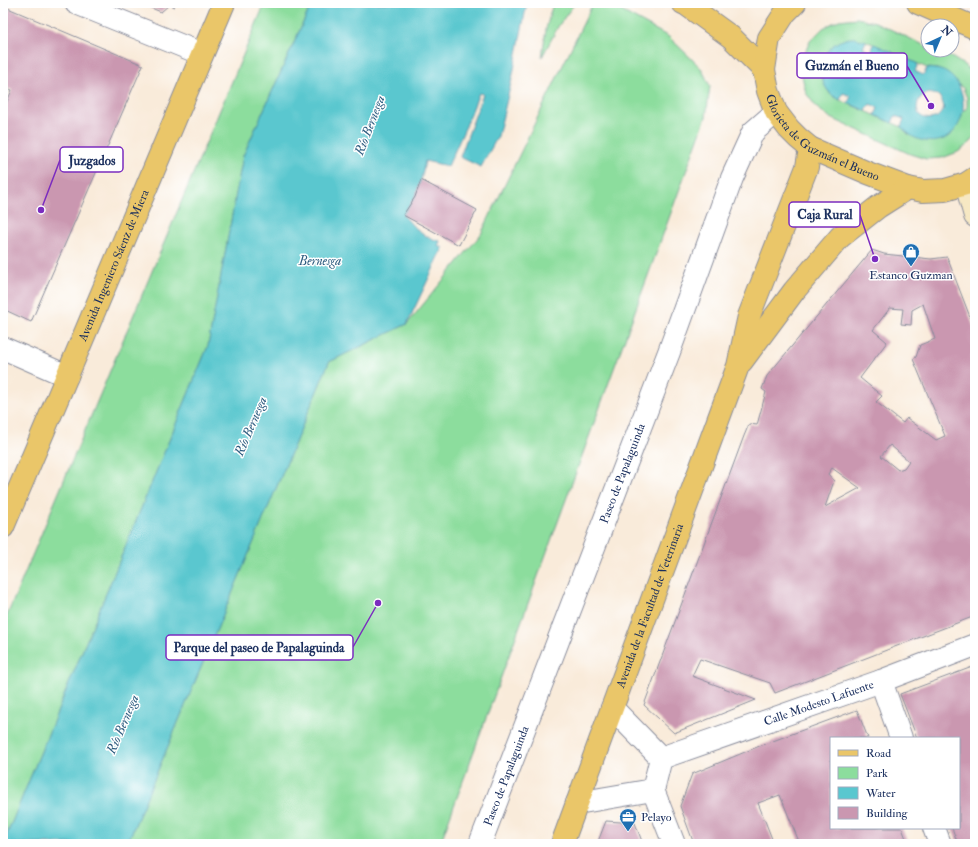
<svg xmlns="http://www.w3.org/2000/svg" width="978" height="847" font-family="'IM FELL Double Pica',serif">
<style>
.green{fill:#8cdd9d;stroke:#54867e;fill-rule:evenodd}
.water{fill:#5ac7cf;stroke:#3a7b96;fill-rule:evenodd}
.building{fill:#ca97b0;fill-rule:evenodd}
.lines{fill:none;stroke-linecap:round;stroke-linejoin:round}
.street-casing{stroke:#8a8d9c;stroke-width:24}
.secondary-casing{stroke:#8a8d9c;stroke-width:24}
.primary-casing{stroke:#8a8d9c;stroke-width:24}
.street{stroke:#fff;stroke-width:22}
.secondary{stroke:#f7e8c3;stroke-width:22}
.primary{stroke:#eac669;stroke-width:22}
.labels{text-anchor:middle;stroke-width:3;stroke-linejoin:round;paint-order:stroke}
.street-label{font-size:12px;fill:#1b2f5e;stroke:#fff}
.poi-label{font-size:12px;fill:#1b2f5e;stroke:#fff}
.water-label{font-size:13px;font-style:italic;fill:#2e5d80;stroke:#fff}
.leader{fill:none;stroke:#7b2cbf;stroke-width:1.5}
.callout-dot{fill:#7b2cbf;stroke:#fff;stroke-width:1.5}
.callout{fill:#fff;stroke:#7b2cbf;stroke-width:1.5}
.callout-label{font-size:13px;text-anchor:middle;font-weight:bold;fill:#1b2f5e}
</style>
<rect width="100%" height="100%" fill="#fff"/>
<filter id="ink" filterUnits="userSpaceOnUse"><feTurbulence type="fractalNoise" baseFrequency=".025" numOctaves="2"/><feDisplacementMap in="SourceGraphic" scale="8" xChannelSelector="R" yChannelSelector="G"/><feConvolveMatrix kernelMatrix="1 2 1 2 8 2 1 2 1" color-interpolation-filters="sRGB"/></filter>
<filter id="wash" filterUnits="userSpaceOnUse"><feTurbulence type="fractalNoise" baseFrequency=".012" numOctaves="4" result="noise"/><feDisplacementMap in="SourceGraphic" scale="16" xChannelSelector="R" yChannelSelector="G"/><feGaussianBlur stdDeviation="0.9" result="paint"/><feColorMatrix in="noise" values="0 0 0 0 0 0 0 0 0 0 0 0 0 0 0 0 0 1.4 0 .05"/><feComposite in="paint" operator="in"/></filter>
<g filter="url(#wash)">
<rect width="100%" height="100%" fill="#f9ebda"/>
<g class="green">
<polygon points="265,3 312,3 243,156 208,346 3,844 3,625"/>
<polygon points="553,3 575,3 559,25 542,57 546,29"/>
<polygon points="593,3 607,3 669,37 701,68 710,86 706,117 440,844 127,844 329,362 407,324 481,234"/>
<path d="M857 18 875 22 928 47V50H936L953 58 967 67 975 77V135L971 142 958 152 942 158 926 159 910 154 831 118 817 108 806 93 802 76 803 57 810 41 823 28 839 20ZM866 41 927 68 938 69 963 88 967 98V109L909 135 902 127 840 100 830 94 824 84Z"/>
</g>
<g class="water">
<polygon points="312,3 527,3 512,79 498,136 481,167 460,157 483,94 479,93 466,126 448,166 425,161 421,180 415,197 403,215 413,226 429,238 440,241 438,246 443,248 407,324 329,362 127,844 3,844 208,346 243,156"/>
<path d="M855 38 866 41 863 48 871 52 874 44 893 52 889 60 897 64 901 56 918 64 915 71 923 75 927 68C934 69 941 69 947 73 978 93 962 152 921 140 912 138 907 132 901 127L904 119 895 116 892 123 875 115 878 108 870 104 866 111 848 103 851 96 843 93 840 100C837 98 832 96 830 93 814 76 821 47 843 40 847 38 851 38 855 38ZM929 93 938 95C960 121 910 129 918 102 920 97 924 94 929 93Z"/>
</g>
<g id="blocks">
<g class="building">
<polygon points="139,3 176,3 174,7 169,5 161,12"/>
<polygon points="3,6 143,65 31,322 3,309 3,111 12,90 5,87 3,91"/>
<polygon points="421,180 477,210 459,245 403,215 415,197"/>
<path d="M872 250 884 254 931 259 947 257 975 330V616L775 693 770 683 700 659 692 676 756 700 674 733 644 705 744 436 749 424 757 425 766 392 762 389 767 376ZM923 304 935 339 920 345 916 357 913 359 945 436 936 440 907 418 903 423 876 402 882 396 860 378 887 342 873 330 890 308 903 309 901 324 911 325 912 310ZM890 445 909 461 904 468 898 470 881 456ZM832 468 860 488 825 507 834 481 828 474Z"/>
<polygon points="975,666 975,844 958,844 952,828 959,828 959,738 917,738 900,694"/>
<polygon points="857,710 868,738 831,738 831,828 902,828 908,844 800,844 780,795 758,803 774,844 694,844 680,806 692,774 762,745"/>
<polygon points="606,821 635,823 643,844 597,844"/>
</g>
</g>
</g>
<g filter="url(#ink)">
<use href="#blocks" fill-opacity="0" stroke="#8a8d9c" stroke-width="1"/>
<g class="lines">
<g class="street-casing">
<g id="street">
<polyline points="76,3 202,54"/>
<polyline points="3,348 67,376"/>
<polyline points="881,681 901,738"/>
<path id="s1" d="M661 758 881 681 975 645"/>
<polyline points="653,790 674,844"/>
<polyline points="577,803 653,790 661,758 612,708"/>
<polyline points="934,828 940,844"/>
<path id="s2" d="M480 844 669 352 732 178 753 132 776 112"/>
</g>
</g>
<g class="secondary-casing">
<polyline id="secondary" points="966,184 975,216"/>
</g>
<g class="primary-casing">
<g id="primary">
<polyline points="683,3 687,5 731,37 764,70"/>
<path id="s3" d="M795 3 785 13 769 38 767 50 764 70 768 91 776 112 789 129 798 138 810 148 868 173 908 188 923 191 945 190 966 184 975 178"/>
<polyline points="918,3 975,28"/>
<polyline points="742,361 794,291 840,237 878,207 908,188"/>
<path id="s4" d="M3 527 67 376 224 3"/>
<path id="s5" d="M562 844 738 366 749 316 807 167 810 148"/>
</g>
</g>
<use href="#street" class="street"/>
<use href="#secondary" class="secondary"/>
<use href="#primary" class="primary"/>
</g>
</g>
<defs>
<g id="shop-pin" transform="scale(0.9)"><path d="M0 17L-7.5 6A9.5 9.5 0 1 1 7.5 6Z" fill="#1f6fb2" stroke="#fff"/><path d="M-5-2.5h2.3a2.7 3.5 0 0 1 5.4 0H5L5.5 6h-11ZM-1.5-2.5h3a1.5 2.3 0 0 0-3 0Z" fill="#fff"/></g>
<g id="office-pin" transform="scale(0.9)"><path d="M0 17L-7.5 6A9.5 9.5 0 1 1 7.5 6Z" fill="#1f6fb2" stroke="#fff"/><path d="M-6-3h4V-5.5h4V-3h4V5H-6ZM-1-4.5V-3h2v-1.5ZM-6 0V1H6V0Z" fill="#fff"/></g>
</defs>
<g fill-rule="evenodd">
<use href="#shop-pin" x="911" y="252"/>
<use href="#office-pin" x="628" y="817"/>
</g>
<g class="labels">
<g class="street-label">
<text dy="4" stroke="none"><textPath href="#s3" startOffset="173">Glorieta de Guzmán el Bueno</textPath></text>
<text dy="4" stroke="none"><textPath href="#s4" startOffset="284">Avenida Ingeniero Sáenz de Miera</textPath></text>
<text dy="4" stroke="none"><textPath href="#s2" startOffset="397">Paseo de Papalaguinda</textPath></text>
<text dy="4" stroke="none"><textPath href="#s5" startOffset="254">Avenida de la Facultad de Veterinaria</textPath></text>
<text dy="4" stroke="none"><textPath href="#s1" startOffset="167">Calle Modesto Lafuente</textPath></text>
<text dy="4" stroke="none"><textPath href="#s2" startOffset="73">Paseo de Papalaguinda</textPath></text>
</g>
<g class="poi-label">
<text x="911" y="279">Estanco Guzman</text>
<text x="641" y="821" text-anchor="start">Pelayo</text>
</g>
<g class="water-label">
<text transform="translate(369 125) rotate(-69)" y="5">Río Bernesga</text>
<text x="320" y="265">Bernesga</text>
<text transform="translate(250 426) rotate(-67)" y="5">Río Bernesga</text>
<text transform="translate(122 724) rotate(-67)" y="5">Río Bernesga</text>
</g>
</g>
<path class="leader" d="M931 106L907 66M41 210L60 160M875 259L860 215M378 603L353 647"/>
<g class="callout-dot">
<circle cx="931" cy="106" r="4"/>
<circle cx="41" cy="210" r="4"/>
<circle cx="875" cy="259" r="4"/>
<circle cx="378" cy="603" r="4"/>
</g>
<g class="callout">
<rect x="797" y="53" width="110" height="25" rx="4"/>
<rect x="60" y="147" width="63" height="25" rx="4"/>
<rect x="789" y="202" width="71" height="25" rx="4"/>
<rect x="166" y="635" width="187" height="25" rx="4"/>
</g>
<g class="callout-label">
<text x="852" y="70">Guzmán el Bueno</text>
<text x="92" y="165">Juzgados</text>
<text x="825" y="219">Caja Rural</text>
<text x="259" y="652">Parque del paseo de Papalaguinda</text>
</g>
<rect width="978" height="847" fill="none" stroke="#fff" stroke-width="16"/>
<rect x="830" y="737" width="130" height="92" fill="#ffffff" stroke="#a4acbf"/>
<rect x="838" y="750" width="20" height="6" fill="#eac669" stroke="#a4acbf"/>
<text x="866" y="757" font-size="12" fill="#1b2f5e">Road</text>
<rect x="838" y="767" width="20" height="12" fill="#8cdd9d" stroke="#a4acbf"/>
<text x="866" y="777" font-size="12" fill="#1b2f5e">Park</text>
<rect x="838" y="787" width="20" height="12" fill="#5ac7cf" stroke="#a4acbf"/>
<text x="866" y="797" font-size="12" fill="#1b2f5e">Water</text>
<rect x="838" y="807" width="20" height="12" fill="#ca97b0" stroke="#a4acbf"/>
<text x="866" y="817" font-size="12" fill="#1b2f5e">Building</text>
<g transform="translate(940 38) rotate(44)"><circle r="19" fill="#ffffff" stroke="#a4acbf"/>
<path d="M0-3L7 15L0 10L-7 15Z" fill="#1f6fb2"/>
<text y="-6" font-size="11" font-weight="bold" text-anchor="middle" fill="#1b2f5e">N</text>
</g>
</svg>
